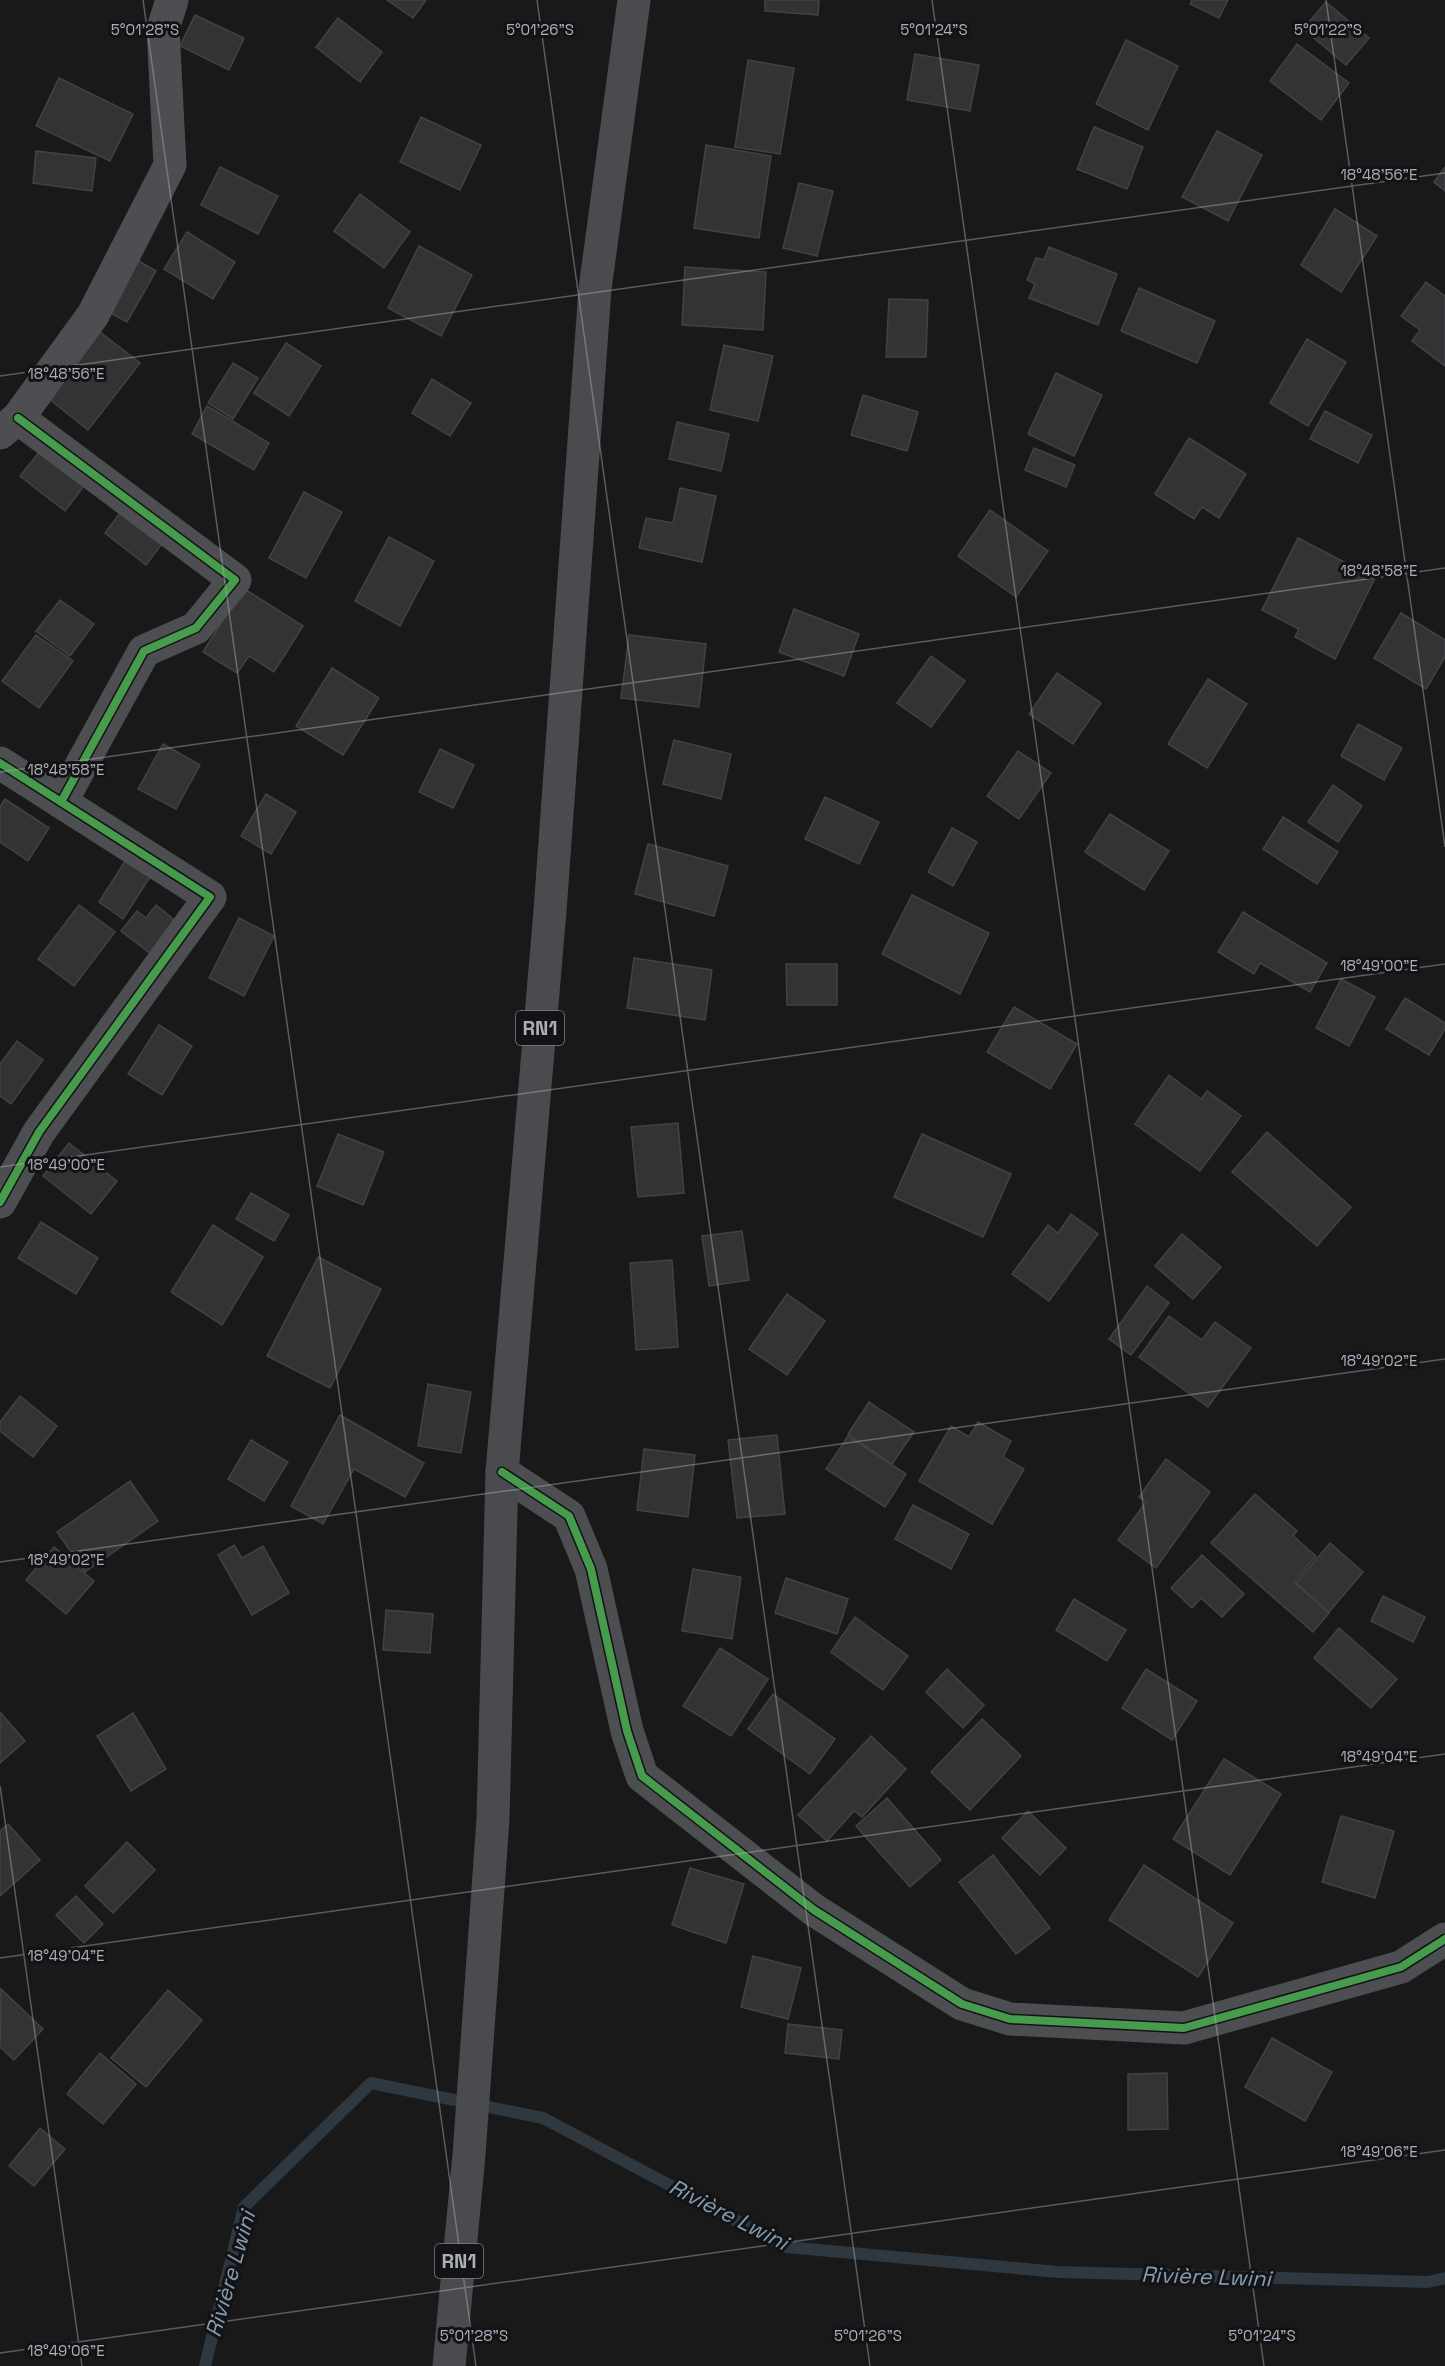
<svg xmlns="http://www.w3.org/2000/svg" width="1445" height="2366" font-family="'Space Grotesk',sans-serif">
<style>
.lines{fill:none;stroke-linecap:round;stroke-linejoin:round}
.stream{stroke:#2f383e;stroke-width:12}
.building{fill:#333334;stroke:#414245;stroke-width:1.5}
.minor{stroke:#4d4e51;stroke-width:33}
.trunk{stroke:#4a4b4e;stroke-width:33}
.cycleway-casing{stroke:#131315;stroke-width:11}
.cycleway{stroke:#469c4c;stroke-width:8}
.ticks{fill:none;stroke:#abafb9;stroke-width:1.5;stroke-opacity:0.45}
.labels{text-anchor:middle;stroke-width:6;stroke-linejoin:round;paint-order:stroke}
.shield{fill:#131315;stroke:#7d8088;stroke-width:1.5}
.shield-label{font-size:20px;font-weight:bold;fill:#abafb9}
.water-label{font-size:22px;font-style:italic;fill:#849db1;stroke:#131315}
.ticks-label{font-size:15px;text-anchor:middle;fill:#abafb9;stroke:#131315;stroke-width:6;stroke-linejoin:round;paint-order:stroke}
</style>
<rect width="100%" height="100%" fill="#191919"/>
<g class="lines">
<polyline class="stream" points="205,2366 244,2207 371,2083 543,2118 786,2247 1058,2272 1428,2282 1445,2278"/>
</g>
<g class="building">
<polygon points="387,0 426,0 413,18"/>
<polygon points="765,0 819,0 818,15 765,11"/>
<polygon points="1192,0 1228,0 1219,18 1190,4"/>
<polygon points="1326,2 1369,38 1346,65 1303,29"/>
<polygon points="195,15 244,38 229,70 180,46"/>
<polygon points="338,18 382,52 360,82 316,47"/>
<polygon points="1126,40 1178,66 1148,130 1096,104"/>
<polygon points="1297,44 1349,83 1321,120 1270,81"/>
<polygon points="915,54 979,65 970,111 907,100"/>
<polygon points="748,60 794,68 780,154 735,147"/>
<polygon points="59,78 133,114 110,161 36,126"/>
<polygon points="421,117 481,145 460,190 400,162"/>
<polygon points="1094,127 1143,147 1127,189 1077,169"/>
<polygon points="1217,131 1262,155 1228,221 1182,197"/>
<polygon points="706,145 771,156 759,238 694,228"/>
<polygon points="36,151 96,158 92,191 33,183"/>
<polygon points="220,167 278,196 258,234 201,205"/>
<polygon points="1445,167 1445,191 1434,182"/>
<polygon points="799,183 833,191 817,256 783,248"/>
<polygon points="360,194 410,232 384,268 334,231"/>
<polygon points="1335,209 1377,236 1341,292 1301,265"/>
<polygon points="187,232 235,262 213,299 164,269"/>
<polygon points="419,246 472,275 441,336 388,308"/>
<polygon points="1049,247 1117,274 1098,325 1029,298 1035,284 1027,280 1036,258 1044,260"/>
<polygon points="132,257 156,271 127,322 103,309"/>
<polygon points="685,267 766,272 763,330 682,325"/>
<polygon points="1426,282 1445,296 1445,366 1412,341 1420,330 1401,316"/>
<polygon points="1139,288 1215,321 1197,363 1121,331"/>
<polygon points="889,299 928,300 926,357 886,357"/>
<polygon points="96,329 140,363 88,430 44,395"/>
<polygon points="1307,339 1346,362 1308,426 1270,403"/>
<polygon points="286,343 321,366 289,416 254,393"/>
<polygon points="724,345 773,356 758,421 710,410"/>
<polygon points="233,363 258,378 233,419 208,403"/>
<polygon points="1056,373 1102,395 1074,456 1028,434"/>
<polygon points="432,379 471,403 450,436 412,413"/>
<polygon points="863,395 918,412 907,451 851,435"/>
<polygon points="207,406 269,443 254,470 192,434"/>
<polygon points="1325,411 1372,435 1358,463 1310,439"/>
<polygon points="677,422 729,434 721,471 669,459"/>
<polygon points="1189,438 1246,474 1219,518 1202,507 1194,519 1155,494"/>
<polygon points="43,447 87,482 65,511 20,476"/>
<polygon points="1034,448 1075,465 1066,487 1025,470"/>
<polygon points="680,488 716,496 702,562 639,548 646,518 673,523"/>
<polygon points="304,492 342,512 306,578 269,558"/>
<polygon points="126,505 167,537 146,565 105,533"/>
<polygon points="990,510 1048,551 1016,597 958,556"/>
<polygon points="389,537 434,561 400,626 355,601"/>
<polygon points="1298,538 1375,578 1335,659 1295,637 1299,629 1262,610"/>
<polygon points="243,588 303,626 274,672 249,656 237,673 203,652"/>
<polygon points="60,600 94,624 70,656 36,631"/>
<polygon points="794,609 859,634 844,676 779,652"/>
<polygon points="1401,613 1445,640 1445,657 1426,689 1374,658"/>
<polygon points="36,635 73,661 39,708 2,681"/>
<polygon points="629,635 706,644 699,707 621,698"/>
<polygon points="931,656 965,681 931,727 897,703"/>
<polygon points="332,668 379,698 343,755 296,726"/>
<polygon points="1057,673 1101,703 1073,744 1029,714"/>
<polygon points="1208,679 1247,704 1207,768 1168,744"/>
<polygon points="1358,724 1402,748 1384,780 1341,756"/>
<polygon points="674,740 731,754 721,799 663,784"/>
<polygon points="163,744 200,765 176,809 138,789"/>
<polygon points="440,749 474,765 453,808 419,792"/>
<polygon points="1018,751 1051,773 1019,819 987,796"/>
<polygon points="1333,785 1362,806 1338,842 1308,822"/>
<polygon points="266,794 296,812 271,854 241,836"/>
<polygon points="825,797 879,822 859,864 805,839"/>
<polygon points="5,799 49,828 28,861 0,842 0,807"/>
<polygon points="1110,814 1169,851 1144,890 1085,852"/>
<polygon points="1283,817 1338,852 1317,884 1263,849"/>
<polygon points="952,828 977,842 953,886 928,872"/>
<polygon points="648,844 728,866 714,916 635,894"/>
<polygon points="125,861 150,877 123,919 99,902"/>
<polygon points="912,895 989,933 960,994 882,954"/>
<polygon points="79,905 115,932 74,986 38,959"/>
<polygon points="156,905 177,922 151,954 121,931 137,911 146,918"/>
<polygon points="1243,912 1327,963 1310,992 1260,963 1254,974 1218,952"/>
<polygon points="239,918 274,936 244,996 209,978"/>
<polygon points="634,958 712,970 705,1020 627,1008"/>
<polygon points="786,964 837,964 837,1005 787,1005"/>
<polygon points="1341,979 1375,997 1349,1046 1316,1028"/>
<polygon points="1405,998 1445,1023 1445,1029 1429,1055 1386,1029"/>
<polygon points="1014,1007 1077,1044 1050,1089 987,1052"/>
<polygon points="159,1025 192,1046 162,1095 128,1074"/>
<polygon points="17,1041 43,1060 11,1104 0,1096 0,1064"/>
<polygon points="1169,1075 1201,1099 1207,1091 1241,1116 1200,1171 1135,1124"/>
<polygon points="678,1123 684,1193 638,1197 631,1127"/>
<polygon points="1267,1132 1351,1207 1317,1246 1232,1172"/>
<polygon points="338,1134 384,1152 363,1205 317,1186"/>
<polygon points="922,1134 1011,1174 983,1237 894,1197"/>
<polygon points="69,1143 117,1181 91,1214 43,1176"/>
<polygon points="251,1193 289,1215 274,1241 236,1219"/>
<polygon points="1071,1214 1098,1234 1049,1301 1012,1274 1048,1225 1058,1233"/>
<polygon points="41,1222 98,1258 76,1294 18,1258"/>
<polygon points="213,1225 263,1257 222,1325 171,1292"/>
<polygon points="742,1231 749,1280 709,1286 702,1236"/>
<polygon points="1182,1234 1221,1267 1193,1299 1155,1266"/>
<polygon points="318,1257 381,1289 330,1388 267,1356"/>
<polygon points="672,1260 678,1347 636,1350 630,1263"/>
<polygon points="1147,1286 1169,1303 1131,1355 1109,1339"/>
<polygon points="787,1294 825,1321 787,1375 749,1349"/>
<polygon points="1169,1316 1202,1340 1215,1322 1251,1348 1208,1407 1139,1357"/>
<polygon points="428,1384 471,1392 461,1453 418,1446"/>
<polygon points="20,1396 57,1426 33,1457 0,1431 0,1422"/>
<polygon points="869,1402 914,1432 892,1464 848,1434"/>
<polygon points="340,1415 424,1463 405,1497 354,1469 323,1524 291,1506"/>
<polygon points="978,1422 1011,1441 1003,1457 1024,1469 992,1524 919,1481 951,1426 969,1437"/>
<polygon points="777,1435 785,1514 737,1518 728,1440"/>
<polygon points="848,1436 906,1474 885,1507 826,1469"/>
<polygon points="251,1440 288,1462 264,1501 228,1479"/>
<polygon points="644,1449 695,1455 688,1517 637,1510"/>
<polygon points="1166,1459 1210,1492 1156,1568 1118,1540 1146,1502 1139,1497"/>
<polygon points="130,1481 158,1521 85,1572 57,1532"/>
<polygon points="1255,1494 1297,1531 1293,1536 1316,1556 1294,1582 1329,1613 1313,1632 1211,1543"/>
<polygon points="913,1505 969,1534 951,1569 895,1539"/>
<polygon points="1330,1543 1363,1572 1329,1612 1296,1583"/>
<polygon points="234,1545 242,1558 263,1546 289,1593 252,1615 218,1555"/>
<polygon points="54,1547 94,1581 66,1614 26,1580"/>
<polygon points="1202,1555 1244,1594 1222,1617 1201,1598 1192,1608 1171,1588"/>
<polygon points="693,1569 741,1577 732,1639 682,1631"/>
<polygon points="786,1578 848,1599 837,1634 775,1613"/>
<polygon points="1383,1596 1425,1617 1413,1642 1371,1621"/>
<polygon points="1074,1599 1126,1630 1107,1661 1056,1630"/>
<polygon points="386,1610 433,1614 430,1653 383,1650"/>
<polygon points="855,1617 908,1656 883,1690 831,1652"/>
<polygon points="1339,1628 1397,1679 1371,1708 1314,1658"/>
<polygon points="720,1648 768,1679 731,1736 683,1706"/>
<polygon points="947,1669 984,1705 963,1728 926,1692"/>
<polygon points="1146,1669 1197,1701 1172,1740 1122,1708"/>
<polygon points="773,1694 835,1739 810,1774 748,1729"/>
<polygon points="0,1712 25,1741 0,1763"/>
<polygon points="133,1713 166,1769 131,1791 97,1736"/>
<polygon points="982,1719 1021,1756 970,1810 931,1772"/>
<polygon points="871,1736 906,1769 862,1817 854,1811 827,1841 798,1815"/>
<polygon points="1224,1759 1281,1794 1230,1875 1173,1839"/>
<polygon points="887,1798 941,1860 910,1887 856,1826"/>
<polygon points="1028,1811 1066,1848 1040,1875 1002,1838"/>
<polygon points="1341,1816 1394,1831 1375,1898 1322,1882"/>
<polygon points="8,1824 40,1860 0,1896 0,1831"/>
<polygon points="127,1842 155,1870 113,1913 85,1886"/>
<polygon points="993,1855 1050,1928 1016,1954 959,1882"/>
<polygon points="1144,1865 1233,1923 1198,1977 1109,1920"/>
<polygon points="690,1868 744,1884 726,1943 672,1925"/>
<polygon points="76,1896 103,1924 84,1943 56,1915"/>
<polygon points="753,1956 801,1968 788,2019 741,2007"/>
<polygon points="1,1989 43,2029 14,2060 0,2047"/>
<polygon points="168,1990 202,2020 146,2087 111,2058"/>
<polygon points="788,2024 842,2030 839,2059 785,2053"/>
<polygon points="1272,2038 1332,2072 1305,2121 1245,2087"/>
<polygon points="100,2053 136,2084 103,2124 67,2094"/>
<polygon points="1167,2073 1168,2129 1128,2130 1128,2074"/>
<polygon points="40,2128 65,2149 34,2186 9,2166"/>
</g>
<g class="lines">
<g class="minor">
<polyline points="18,418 235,580 196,628 144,651 61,802"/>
<polyline points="0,433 18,418 93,315 170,165 163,29 172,0"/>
<polyline points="0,763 210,897 39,1132 0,1202"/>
<polyline points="502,1472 569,1516 591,1569 627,1731 642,1776 814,1910 962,2004 1010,2019 1184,2028 1401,1967 1445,1939"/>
</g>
<polyline class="trunk" points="449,2366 469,2155 493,1819 502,1472 550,911 595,289 634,0"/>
<g class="cycleway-casing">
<g id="cycleway">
<polyline points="18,418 235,580 196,628 144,651 61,802"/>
<polyline points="0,763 210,897 39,1132 0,1202"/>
<polyline points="502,1472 569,1516 591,1569 627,1731 642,1776 814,1910 962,2004 1010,2019 1184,2028 1401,1967 1445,1939"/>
</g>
</g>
<use href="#cycleway" class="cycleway"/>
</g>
<path class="ticks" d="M143 0 476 2366M537 0 870 2366M932 0 1264 2366M1326 0 1445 847M0 376 1445 173M0 772 1445 568M0 1167 1445 964M0 1562 1445 1359M0 1786 82 2366M0 1958 1445 1754M0 2353 1445 2150"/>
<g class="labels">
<g class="shield">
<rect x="516" y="1011" width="48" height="34" rx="4.5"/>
<rect x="435" y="2244" width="48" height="34" rx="4.5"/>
</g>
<g class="shield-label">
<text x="540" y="1035">RN1</text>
<text x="459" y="2268">RN1</text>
</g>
<g class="water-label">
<text transform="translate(729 2214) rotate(27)" y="8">Rivière Lwini</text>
<text transform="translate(230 2274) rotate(-74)" y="8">Rivière Lwini</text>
<text transform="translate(1206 2276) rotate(2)" y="8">Rivière Lwini</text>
</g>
</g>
<g class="ticks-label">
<text x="145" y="35">5°01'28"S</text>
<text x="540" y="35">5°01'26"S</text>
<text x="934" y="35">5°01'24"S</text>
<text x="1328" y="35">5°01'22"S</text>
<text x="1379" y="180">18°48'56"E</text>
<text x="66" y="379">18°48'56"E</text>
<text x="1379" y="576">18°48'58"E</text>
<text x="66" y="775">18°48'58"E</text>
<text x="1379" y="971">18°49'00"E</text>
<text x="66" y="1170">18°49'00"E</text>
<text x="1379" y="1366">18°49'02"E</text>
<text x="66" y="1565">18°49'02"E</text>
<text x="1379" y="1762">18°49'04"E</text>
<text x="66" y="1961">18°49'04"E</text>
<text x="1379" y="2157">18°49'06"E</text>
<text x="474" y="2341">5°01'28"S</text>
<text x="868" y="2341">5°01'26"S</text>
<text x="1262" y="2341">5°01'24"S</text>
<text x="66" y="2356">18°49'06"E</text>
</g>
</svg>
